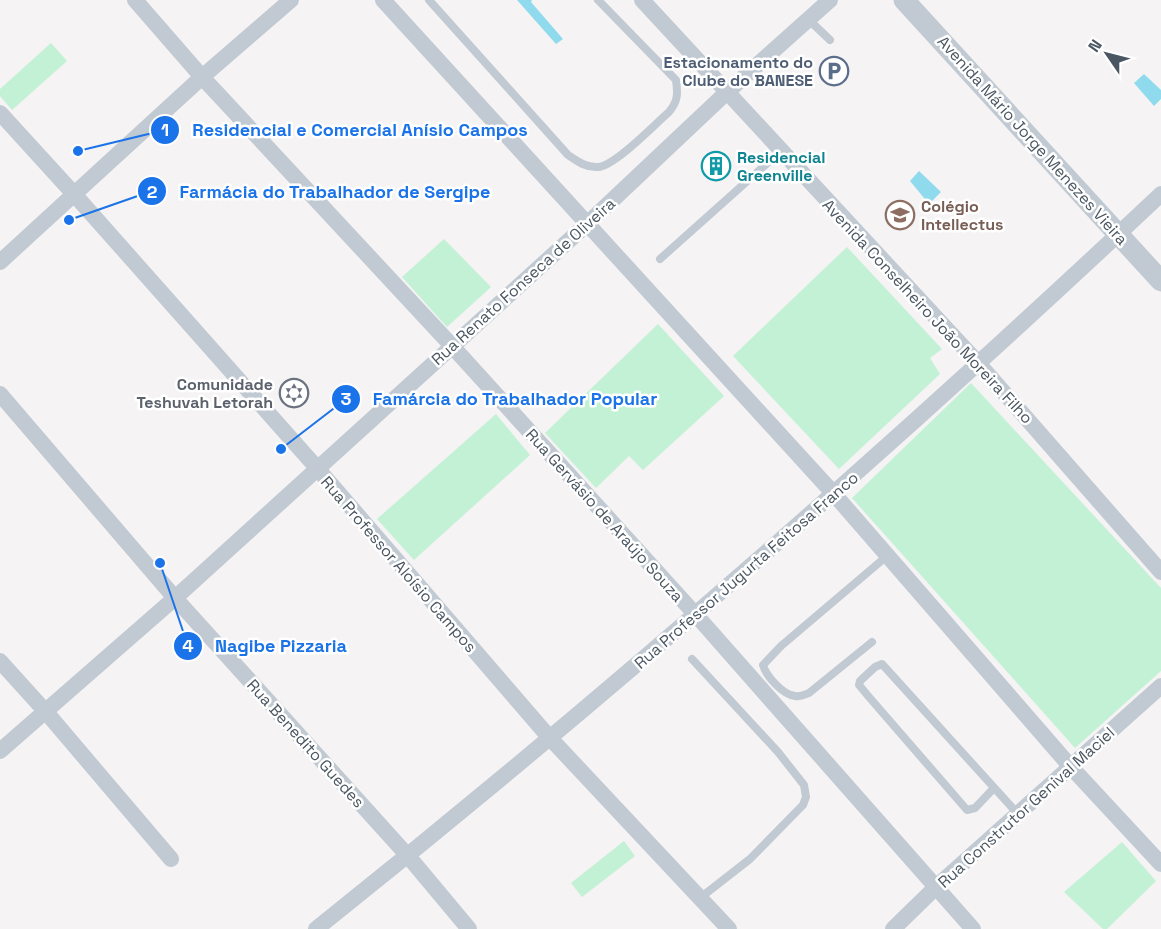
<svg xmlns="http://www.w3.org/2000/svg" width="1161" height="929" font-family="'Space Grotesk',sans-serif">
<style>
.green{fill:#c3f1d5}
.water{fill:#90daee}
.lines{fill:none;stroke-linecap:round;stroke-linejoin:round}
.service{stroke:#c1cad2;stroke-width:8}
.minor{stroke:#c1cad2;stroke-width:16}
.tertiary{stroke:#c1cad2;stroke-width:21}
.labels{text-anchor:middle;stroke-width:5;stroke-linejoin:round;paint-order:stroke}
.service-label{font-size:16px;font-weight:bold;fill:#4e5e75;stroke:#fff;text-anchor:end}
.street-label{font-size:16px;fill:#4a5661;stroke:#fff}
.culture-label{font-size:16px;font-weight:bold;fill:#0d838f;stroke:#fff;text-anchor:start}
.education-label{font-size:16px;font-weight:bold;fill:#785e54;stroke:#fff;text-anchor:start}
.worship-label{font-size:16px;font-weight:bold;fill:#5b616d;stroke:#fff;text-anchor:end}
.leader{fill:none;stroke:#1a73e8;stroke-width:2}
.callout-dot{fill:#1a73e8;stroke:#fff;stroke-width:2}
.mark-label{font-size:18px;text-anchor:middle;font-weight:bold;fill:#fff}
.callout-label{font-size:18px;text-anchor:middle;font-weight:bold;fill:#1a73e8;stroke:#fff;stroke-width:5;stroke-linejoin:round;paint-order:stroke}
</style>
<rect width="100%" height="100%" fill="#f5f3f3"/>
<g class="green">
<polygon points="51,43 67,61 12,110 0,96 0,89"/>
<polygon points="444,239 491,287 447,327 402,277"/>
<polygon points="847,247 942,349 930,358 940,374 839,469 733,356"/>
<polygon points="658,324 724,396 643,470 629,456 596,488 545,433"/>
<polygon points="971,383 1161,588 1161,671 1075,748 852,498"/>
<polygon points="496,414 530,455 414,560 377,519"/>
<polygon points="624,841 635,856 582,897 571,883"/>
<polygon points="1122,842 1156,881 1107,929 1103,929 1064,892"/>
</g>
<g class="water">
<polygon points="517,0 532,0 531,2 563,39 556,44"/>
<polygon points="1144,74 1161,90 1161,99 1154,106 1134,83"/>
<polygon points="919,171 941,192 929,204 910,181"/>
</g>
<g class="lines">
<g class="service">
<path d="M429 0 568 155C577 161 586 168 598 167 615 166 655 124 669 112 678 101 678 94 676 80L598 0"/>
<polyline points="809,20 830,40"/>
<polyline points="660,259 781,151"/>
<path d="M872 642 809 693C804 695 800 697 795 696 783 695 766 676 763 665L781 646 887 556"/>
<polyline points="692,659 778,752 804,785 806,797 803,805 750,859 700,898"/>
<polyline points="994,788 975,808 967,810 869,697 859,685 860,681 875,667 882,664 1018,814"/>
</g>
<g class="minor">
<polyline points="135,0 202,77 452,346 696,615 973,929"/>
<polyline points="383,0 834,494 1070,766 1161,864"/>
<polyline points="642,0 978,363 1161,572"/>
<polyline points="0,113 74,194 317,468 549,737 729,929"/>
<polyline points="0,262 202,77 291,0"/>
<polyline points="0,394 175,598 408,856 469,929"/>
<polyline points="0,661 46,712 171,859"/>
<polyline points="0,751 175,598 586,225 726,93 830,0"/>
<path d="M316 929C608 696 889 450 1161 194"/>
<polyline points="893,929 935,888 1161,686"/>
</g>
<polyline class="tertiary" points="904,0 1161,281"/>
</g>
<defs>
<g id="parking-ring" transform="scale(1.5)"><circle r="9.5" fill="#fff" stroke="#5c6f8a" stroke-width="1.5"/><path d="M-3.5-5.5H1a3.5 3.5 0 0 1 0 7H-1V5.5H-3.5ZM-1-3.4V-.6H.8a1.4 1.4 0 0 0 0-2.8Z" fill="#5c6f8a"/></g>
<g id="building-ring" transform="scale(1.5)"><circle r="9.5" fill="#fff" stroke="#0f9aa8" stroke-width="1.5"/><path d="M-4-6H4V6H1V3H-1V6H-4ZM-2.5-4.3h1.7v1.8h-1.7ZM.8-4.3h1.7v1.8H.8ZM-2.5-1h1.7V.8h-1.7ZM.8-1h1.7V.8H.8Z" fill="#0f9aa8"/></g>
<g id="school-ring" transform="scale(1.5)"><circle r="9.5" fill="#fff" stroke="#8d6e63" stroke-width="1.5"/><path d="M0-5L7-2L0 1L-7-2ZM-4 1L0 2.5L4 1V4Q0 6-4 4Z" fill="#8d6e63"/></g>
<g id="synagogue-ring" transform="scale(1.5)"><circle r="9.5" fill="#fff" stroke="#6b7280" stroke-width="1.5"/><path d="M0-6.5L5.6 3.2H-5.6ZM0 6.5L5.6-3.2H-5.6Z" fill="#6b7280"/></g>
</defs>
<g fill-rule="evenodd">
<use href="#parking-ring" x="834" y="71"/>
<use href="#building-ring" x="716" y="166"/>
<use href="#school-ring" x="900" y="215"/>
<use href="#synagogue-ring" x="294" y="393"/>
</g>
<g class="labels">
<g class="service-label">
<text x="813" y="68">Estacionamento do<tspan x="813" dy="18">Clube do BANESE</tspan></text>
</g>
<g class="street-label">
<text transform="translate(1033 140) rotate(48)" y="6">Avenida Mário Jorge Menezes Vieira</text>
<text transform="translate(523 281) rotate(-42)" y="6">Rua Renato Fonseca de Oliveira</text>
<text transform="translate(928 311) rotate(47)" y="6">Avenida Conselheiro João Moreira Filho</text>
<text transform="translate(605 515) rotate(48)" y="6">Rua Gervásio de Araújo Souza</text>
<text transform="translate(399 564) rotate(49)" y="6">Rua Professor Aloísio Campos</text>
<text transform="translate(746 570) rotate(-41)" y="6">Rua Professor Jugurta Feitosa Franco</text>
<text transform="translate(306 743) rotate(48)" y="6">Rua Benedito Guedes</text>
<text transform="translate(1026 807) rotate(-42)" y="6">Rua Construtor Genival Maciel</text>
</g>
<g class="culture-label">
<text x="737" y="163">Residencial<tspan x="737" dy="18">Greenville</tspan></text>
</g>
<g class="education-label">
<text x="921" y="212">Colégio<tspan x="921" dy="18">Intellectus</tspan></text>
</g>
<g class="worship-label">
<text x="273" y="390">Comunidade<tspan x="273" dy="18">Teshuvah Letorah</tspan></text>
</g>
</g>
<path class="leader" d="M78 151L165 130M69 220L152 191M281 449L346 399M160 563L188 646"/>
<g class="callout-dot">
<circle cx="78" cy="151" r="6"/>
<circle cx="69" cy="220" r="6"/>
<circle cx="281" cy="449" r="6"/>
<circle cx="160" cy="563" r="6"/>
<circle cx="165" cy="130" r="15"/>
<circle cx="152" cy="191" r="15"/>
<circle cx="346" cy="399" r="15"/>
<circle cx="188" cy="646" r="15"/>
</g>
<g class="mark-label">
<text x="165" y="136">1</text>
<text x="152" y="198">2</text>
<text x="346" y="405">3</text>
<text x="188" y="652">4</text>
</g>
<g class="callout-label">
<text x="360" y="136">Residencial e Comercial Anísio Campos</text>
<text x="335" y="198">Farmácia do Trabalhador de Sergipe</text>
<text x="515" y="405">Famárcia do Trabalhador Popular</text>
<text x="281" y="652">Nagibe Pizzaria</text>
</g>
<g transform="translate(1107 54) rotate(305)" stroke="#ffffff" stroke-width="4.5" paint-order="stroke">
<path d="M0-4.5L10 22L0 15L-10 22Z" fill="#4a5661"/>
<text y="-9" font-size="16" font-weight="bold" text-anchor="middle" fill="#4a5661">N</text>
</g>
</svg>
